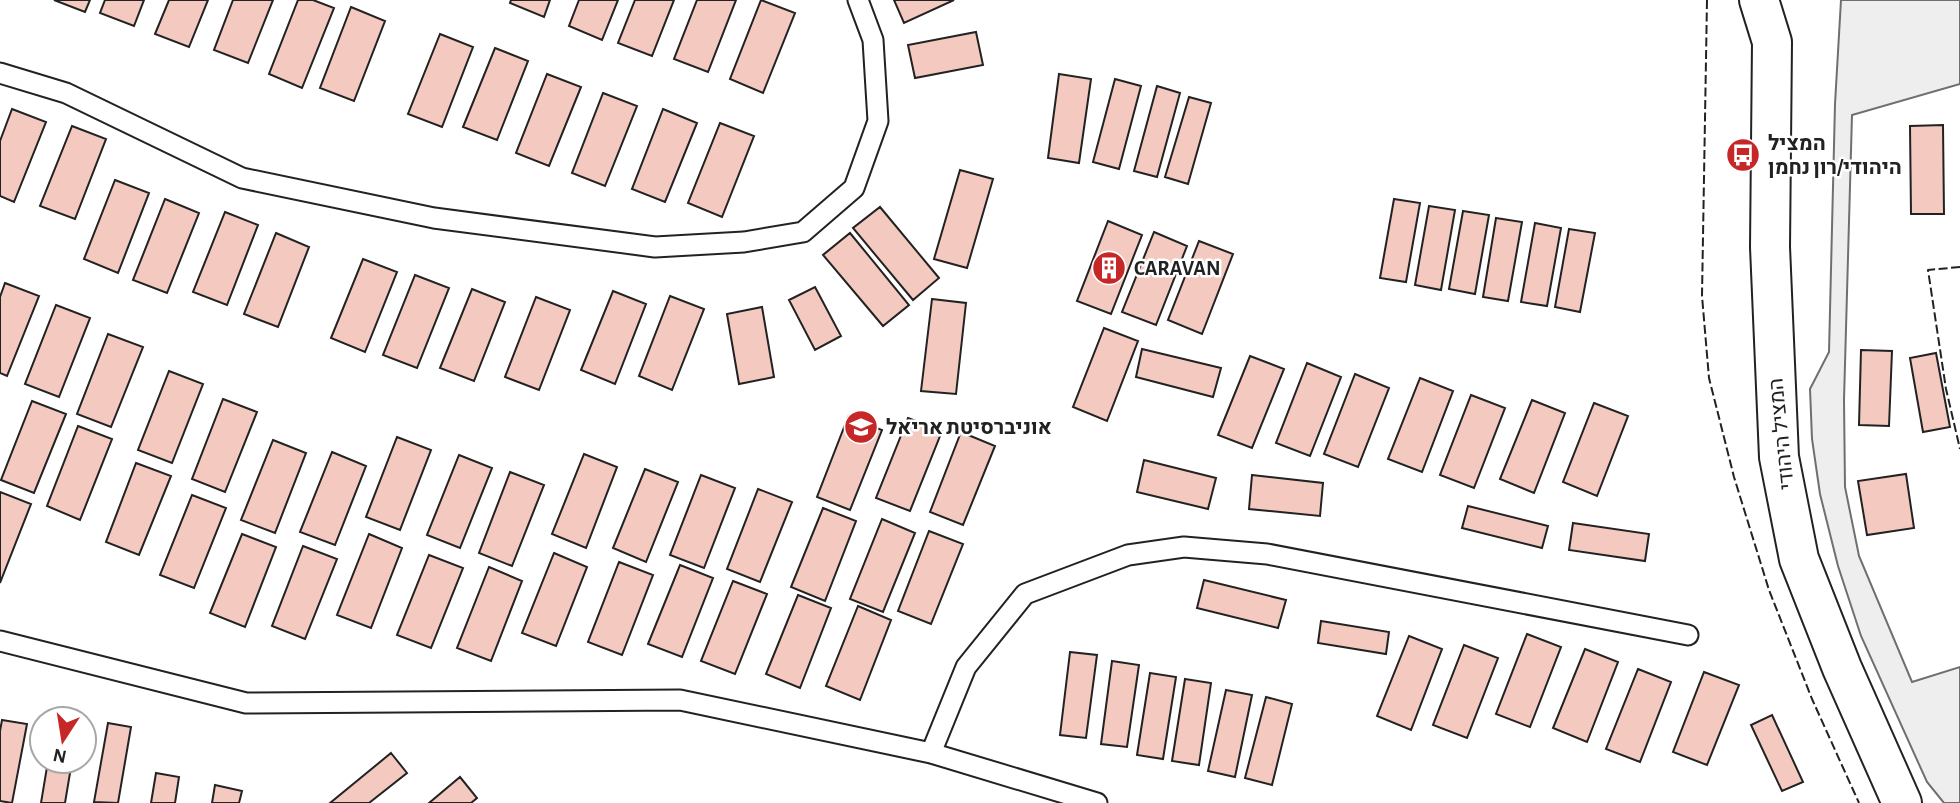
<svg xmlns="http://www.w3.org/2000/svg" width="1960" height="803" font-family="'Alegreya Sans',Heebo,sans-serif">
<rect width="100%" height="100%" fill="#fff"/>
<path fill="#eee" stroke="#6f6f6f" stroke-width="2" d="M1841,0H1960V84L1852,115L1844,400L1845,487L1859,556L1912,682L1960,667V803H1944L1927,782L1861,636L1838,566L1820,494L1812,439L1810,389L1829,352L1835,104Z"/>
<path fill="#f3c9c0" stroke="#222" stroke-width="2" d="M54,0H90L85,12Z
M105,0H144L134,26L100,13Z
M169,0H208L189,47L155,34Z
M233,0H273L248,63L214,50Z
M298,0H313L334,8L302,88L269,74Z
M511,0H550L544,17L510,3Z
M579,0H618L602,40L569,26Z
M635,0H674L652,56L618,43Z
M697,0H736L708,72L674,59Z
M761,0L795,13L763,93L730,79Z
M894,0H954L904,23Z
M351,7L385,21L354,101L320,88Z
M976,32L983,65L915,78L908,45Z
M440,34L473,47L442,127L408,114Z
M495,48L528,61L497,140L463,127Z
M547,74L581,87L549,166L516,153Z
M1059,74L1091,79L1079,163L1048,158Z
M1115,79L1141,86L1119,169L1093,162Z
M1157,86L1180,93L1157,177L1134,171Z
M603,93L637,106L605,186L572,173Z
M1189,97L1211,103L1188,184L1165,177Z
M12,109L46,122L14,202L0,196V141Z
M663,109L697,123L665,202L632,189Z
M720,123L754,136L722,217L688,203Z
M1943,125L1944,214H1911L1910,126Z
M72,126L106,139L75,219L40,206Z
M960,170L993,179L967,268L934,259Z
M115,180L149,193L118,273L84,259Z
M165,199L199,213L167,293L133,280Z
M1394,199L1420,203L1406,282L1380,278Z
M1429,206L1455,210L1441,290L1415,285Z
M880,207L939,278L913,300L853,228Z
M1463,211L1489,215L1475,294L1449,289Z
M225,212L258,225L227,305L193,292Z
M1496,218L1522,222L1508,301L1483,297Z
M1108,221L1142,235L1111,314L1077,301Z
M1535,223L1561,228L1547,306L1521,302Z
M1569,229L1595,233L1580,312L1555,307Z
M1154,232L1187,246L1156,325L1122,312Z
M276,233L309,247L278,327L244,314Z
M850,233L909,305L883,326L823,255Z
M1199,241L1233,254L1202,334L1168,320Z
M363,259L397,272L365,352L331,338Z
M415,275L449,288L417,368L383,355Z
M5,283L39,296L7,376L0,373V297Z
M815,287L841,336L815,350L789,300Z
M472,289L505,302L474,381L440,368Z
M613,291L646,304L615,384L581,370Z
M670,296L704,309L672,390L639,376Z
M536,297L570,310L539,390L505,377Z
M932,299L966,303L956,394L921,391Z
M56,305L90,318L59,397L25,384Z
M762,307L774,377L739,384L727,314Z
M1104,328L1138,341L1107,421L1073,407Z
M108,334L143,347L111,427L77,414Z
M1142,349L1221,368L1213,397L1136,377Z
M1861,350L1892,351L1889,426L1859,425Z
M1936,353L1950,427L1923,432L1910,358Z
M1250,356L1284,369L1252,448L1218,435Z
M1307,363L1341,377L1310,456L1276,443Z
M169,371L203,384L172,463L138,450Z
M1355,374L1389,388L1358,467L1324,454Z
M1420,378L1453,391L1422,472L1388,459Z
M1471,395L1505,408L1474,488L1440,475Z
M223,399L257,412L225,492L192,479Z
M1532,400L1565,413L1534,493L1500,479Z
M32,401L66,414L34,493L1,480Z
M1594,403L1628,416L1597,496L1563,482Z
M848,417L882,430L850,510L817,497Z
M908,418L942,431L910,511L876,498Z
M78,426L112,439L80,520L47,506Z
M961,432L995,446L963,525L930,512Z
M397,437L431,450L400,530L366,517Z
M273,440L306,453L275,533L241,520Z
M332,452L366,466L335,545L300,532Z
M584,454L617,467L586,548L552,534Z
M459,455L492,468L460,548L427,535Z
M1144,460L1216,478L1208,509L1137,492Z
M136,463L171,476L139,555L106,542Z
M645,469L678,482L646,562L613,548Z
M510,472L544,485L512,566L479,553Z
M1906,474L1914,528L1867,535L1858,481Z
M701,475L735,488L704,568L670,555Z
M1252,475L1323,483L1320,516L1249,509Z
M758,489L792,502L760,582L727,569Z
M0,492L31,504L0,583Z
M192,495L226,508L194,588L160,575Z
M1468,506L1548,526L1542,548L1462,528Z
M823,508L856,521L825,601L791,587Z
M882,519L915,533L883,612L850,599Z
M1573,523L1649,534L1645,561L1569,550Z
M929,531L963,544L931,624L898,611Z
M242,534L276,547L245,627L210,613Z
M369,534L402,548L371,628L337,615Z
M303,546L337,559L305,639L272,626Z
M554,553L587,567L556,646L522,633Z
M429,555L463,568L431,648L397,635Z
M619,562L653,575L622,655L588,642Z
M680,565L713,578L682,657L648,644Z
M489,567L522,581L491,661L457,648Z
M1204,580L1286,600L1278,628L1197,608Z
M733,581L767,594L735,674L701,661Z
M798,595L831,608L800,688L766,674Z
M858,606L891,620L860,700L826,686Z
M1321,621L1389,632L1386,654L1318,643Z
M1527,634L1561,647L1530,727L1496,714Z
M1409,636L1442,649L1411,730L1377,716Z
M1464,645L1498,658L1467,738L1433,725Z
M1585,649L1618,662L1587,742L1553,728Z
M1070,652L1097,655L1086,738L1060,735Z
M1112,661L1139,665L1127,747L1101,744Z
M1638,669L1671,682L1640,762L1606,749Z
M1704,672L1739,685L1707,765L1673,752Z
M1150,673L1176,677L1163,759L1137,755Z
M1185,679L1211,683L1199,765L1172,761Z
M1226,690L1252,695L1235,777L1208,771Z
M1266,697L1292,704L1272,785L1245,778Z
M1772,715L1803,782L1782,791L1751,725Z
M2,720L27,724L12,803L0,801V731Z
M108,723L131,727L118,803L94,802Z
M391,753L407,773L369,803H330Z
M48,761H72L65,803H41Z
M156,773L179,777L175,803H151Z
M460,777L477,798L471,803H429Z
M215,785L242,791L239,803H212Z"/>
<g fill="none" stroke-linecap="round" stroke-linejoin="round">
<g stroke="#222" stroke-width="23">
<path id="service" d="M0,73L66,93L242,178L434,218L655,247L744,242L803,232L854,188L878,121L873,40L858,0
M0,641L246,703L680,700L931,753L1097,803
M931,753L966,667L1025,594L1128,555L1184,547L1267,554L1688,635"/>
</g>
<g stroke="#222" stroke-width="42">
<path id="minor" d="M1759,0L1772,42L1770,247L1779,457L1799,559L1842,668L1902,803"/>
</g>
<use href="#service" stroke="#fff" stroke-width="19"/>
<use href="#minor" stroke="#fff" stroke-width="38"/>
<path stroke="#222" stroke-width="2" stroke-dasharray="9 3.5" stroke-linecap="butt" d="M1707,0L1702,296L1709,378L1734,477L1769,590L1812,699L1859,803
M1960,267L1928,270L1946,389L1960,449"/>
</g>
<defs>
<g id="bus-disc" transform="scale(1.75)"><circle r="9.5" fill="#c62828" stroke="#fff"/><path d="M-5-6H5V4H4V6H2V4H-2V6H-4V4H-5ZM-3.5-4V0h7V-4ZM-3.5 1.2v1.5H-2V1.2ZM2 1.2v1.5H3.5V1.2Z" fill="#fff"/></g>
<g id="building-disc" transform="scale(1.75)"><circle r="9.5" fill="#c62828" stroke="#fff"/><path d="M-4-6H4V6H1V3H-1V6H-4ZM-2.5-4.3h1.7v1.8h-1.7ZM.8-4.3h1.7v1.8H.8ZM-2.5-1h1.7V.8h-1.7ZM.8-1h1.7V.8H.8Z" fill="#fff"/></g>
<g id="university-disc" transform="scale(1.75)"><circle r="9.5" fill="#c62828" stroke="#fff"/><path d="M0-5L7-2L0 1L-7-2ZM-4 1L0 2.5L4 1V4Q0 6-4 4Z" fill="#fff"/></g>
</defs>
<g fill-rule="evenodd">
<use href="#bus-disc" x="1743" y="155"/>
<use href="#building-disc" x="1109" y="268"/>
<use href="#university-disc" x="861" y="427"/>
</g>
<g text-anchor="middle" stroke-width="5" stroke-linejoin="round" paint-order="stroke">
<g font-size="21" font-weight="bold" fill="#222" stroke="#fff" text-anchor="start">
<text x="1768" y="150">המציל<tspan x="1768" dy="24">היהודי/רון נחמן</tspan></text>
<text x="1134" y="275">CARAVAN</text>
<text x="886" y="434">אוניברסיטת אריאל</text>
</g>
<g font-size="21" fill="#222" stroke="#fff">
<text transform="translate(1781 434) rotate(-96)" y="7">המציל היהודי</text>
</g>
</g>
<g transform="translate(63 740) rotate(192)"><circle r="33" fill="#ffffff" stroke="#a7a7a7" stroke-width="2"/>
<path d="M0-5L12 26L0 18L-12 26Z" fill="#c62828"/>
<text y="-10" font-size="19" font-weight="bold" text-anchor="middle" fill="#222222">N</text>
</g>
</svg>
